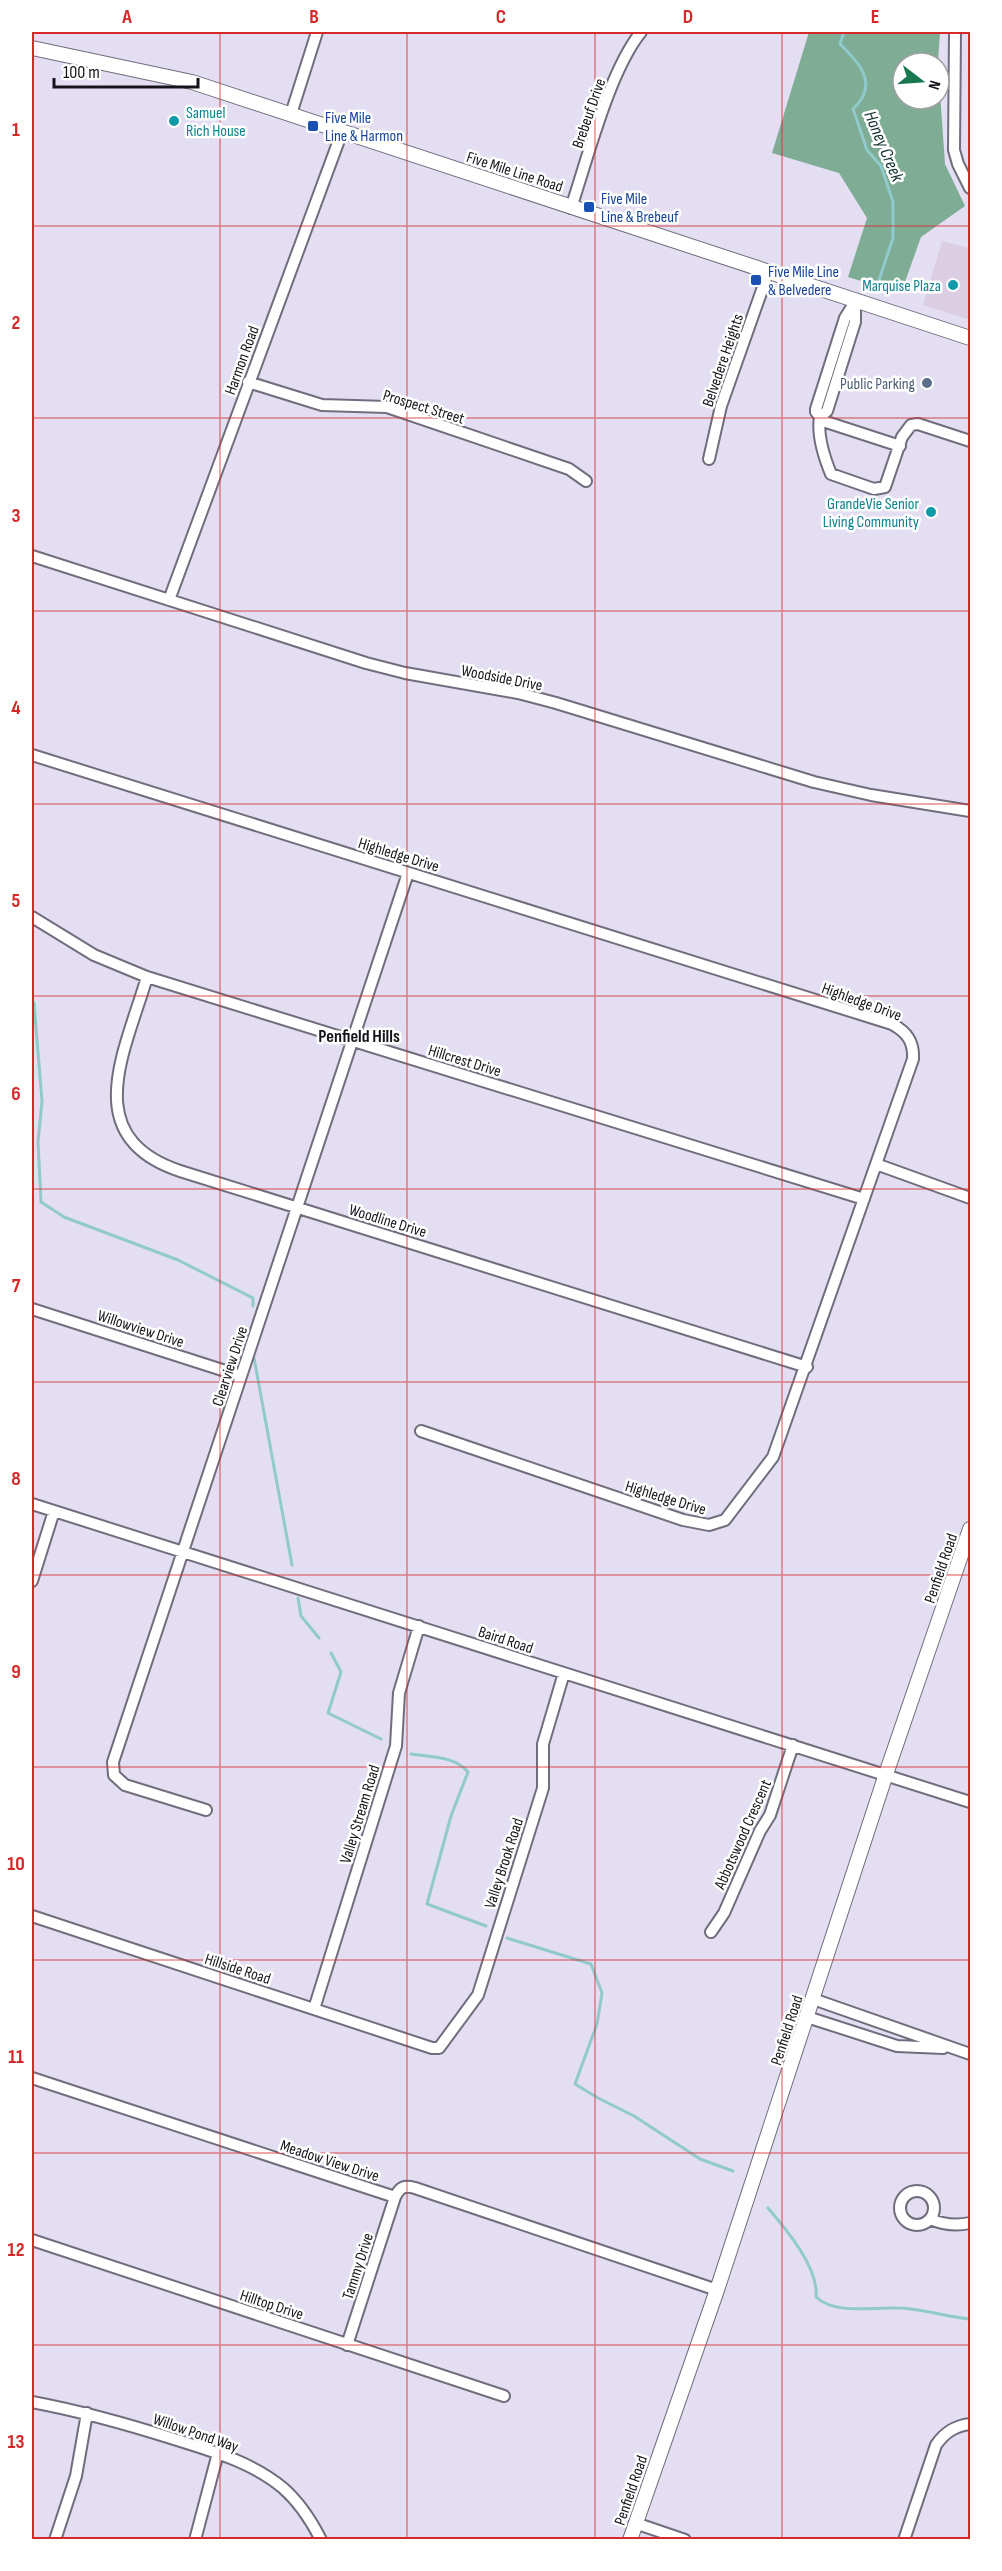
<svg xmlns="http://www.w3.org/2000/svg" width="1002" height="2571" font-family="'Sofia Sans Condensed',sans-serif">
<rect width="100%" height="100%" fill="#e4def2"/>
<path fill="#dccee2" d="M942,241L970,248V320L923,305Z"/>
<path fill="#7fac95" d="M809,32H940L938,63H903V99H939V78L945,164L965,206L921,237L901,293L848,277L867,218L839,173L772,153Z"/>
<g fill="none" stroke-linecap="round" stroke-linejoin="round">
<path stroke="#90caca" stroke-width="3" d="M844,32L840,44C859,63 880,84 853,109L867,150L881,166L893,202V238L878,283
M32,1001L34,1003L42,1101L38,1142L41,1202L64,1217L178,1260L253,1298V1306
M254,1358L292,1565
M298,1598L301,1616L319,1638
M331,1653L341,1672L328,1713L381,1739
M411,1754C430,1757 455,1756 468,1772L451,1816L427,1904L486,1926
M507,1938L591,1964L602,1993L597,2024L575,2084L598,2098L634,2116L700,2159L733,2171
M768,2208C786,2229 819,2268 816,2297C835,2315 873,2307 897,2308C921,2308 946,2317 970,2319"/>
<g stroke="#716d7d" stroke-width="14">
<path id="minor" d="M955,32L954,150L958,164L970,188
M291,114L317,32
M571,208C588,157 609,72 641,32
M855,302V322L827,411L820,417C817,435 824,457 831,474L874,489L885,487L902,437L911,425L918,424L970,441
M248,382L322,405L387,407L569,469L586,481
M820,417L816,412V409L845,318L855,302
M820,420L900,446
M709,459L721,406L768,273
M32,556L366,663L405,673L518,693L556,703L814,782L871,795L970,811
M169,600L342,132
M32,755L892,1024C907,1032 914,1042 913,1059L773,1457L725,1520L709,1525L683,1520L421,1431
M32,917L94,955L147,977L864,1199
M147,977C125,1052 78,1137 180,1171L807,1367
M876,1164L970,1198
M32,1309L241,1376
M32,1504L970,1802
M32,1581L54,1511
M206,1810L125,1785L114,1775L113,1762L408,873
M32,1916L432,2048H439L478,1995L543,1788V1744L564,1673
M711,1932L724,1913L760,1831L770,1815L793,1745
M813,1999L970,2054
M314,2009L396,1746L399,1693L419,1626
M807,2017L897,2046L943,2048
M32,2078L395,2197
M900 2208a17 17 0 1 1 34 0a17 17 0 1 1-34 0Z
M930,2219C944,2225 956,2226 970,2223
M32,2240L504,2396
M347,2345L395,2197C400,2187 404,2185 415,2188L717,2290
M32,2402C80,2411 127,2424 174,2439C212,2451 252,2462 283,2488C300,2503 311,2520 321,2540
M635,2523L685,2540
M55,2540L76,2476L87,2413
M195,2540L218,2453
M904,2540L936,2445C945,2432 955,2426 970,2424"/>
</g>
<g stroke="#716d7d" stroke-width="16">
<path id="major" d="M32,48L192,82L970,338
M630,2540L717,2290L886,1774L970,1529"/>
</g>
<use href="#minor" stroke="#fff" stroke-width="10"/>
<use href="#major" stroke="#fff" stroke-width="14"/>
</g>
<path fill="none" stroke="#d62828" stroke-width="1.5" stroke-opacity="0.55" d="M220,32V2540M407,32V2540M595,32V2540M782,32V2540M32,226H970M32,418H970M32,611H970M32,804H970M32,996H970M32,1189H970M32,1382H970M32,1575H970M32,1767H970M32,1960H970M32,2153H970M32,2345H970"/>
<g fill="#0f9aa8" stroke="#fff" stroke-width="2">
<circle cx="174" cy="121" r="6"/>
<circle cx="953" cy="285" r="6"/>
<circle cx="931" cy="512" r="6"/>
</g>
<g fill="#1a4fb4" stroke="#fff" stroke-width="2">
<rect x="307" y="120" width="12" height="12" rx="3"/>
<rect x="583" y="201" width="12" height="12" rx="3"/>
<rect x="750" y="274" width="12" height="12" rx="3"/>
</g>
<circle fill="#5c6f8a" stroke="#fff" stroke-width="2" cx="927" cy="383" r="6"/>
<g text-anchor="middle" stroke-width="5" stroke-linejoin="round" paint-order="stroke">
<g font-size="16" fill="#0d838f" stroke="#fff" text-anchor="end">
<text x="186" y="118" text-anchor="start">Samuel<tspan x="186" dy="18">Rich House</tspan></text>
<text x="941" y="291">Marquise Plaza</text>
<text x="919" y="509">GrandeVie Senior<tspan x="919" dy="18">Living Community</tspan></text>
</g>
<g font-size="16" fill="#16141a" stroke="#fff">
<text transform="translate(588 113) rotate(-71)" y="6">Brebeuf Drive</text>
<text transform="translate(515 171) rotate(18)" y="6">Five Mile Line Road</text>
<text transform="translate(241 360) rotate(-70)" y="6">Harmon Road</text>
<text transform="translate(722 360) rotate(-71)" y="6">Belvedere Heights</text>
<text transform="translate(424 406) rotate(17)" y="6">Prospect Street</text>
<text transform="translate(502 677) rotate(11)" y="6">Woodside Drive</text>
<text transform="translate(399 854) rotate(17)" y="6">Highledge Drive</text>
<text transform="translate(862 1001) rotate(20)" y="6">Highledge Drive</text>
<text transform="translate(465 1060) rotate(17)" y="6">Hillcrest Drive</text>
<text transform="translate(388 1220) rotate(17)" y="6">Woodline Drive</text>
<text transform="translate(141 1328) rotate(18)" y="6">Willowview Drive</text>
<text transform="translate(229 1366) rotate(-72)" y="6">Clearview Drive</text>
<text transform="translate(666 1497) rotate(17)" y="6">Highledge Drive</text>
<text transform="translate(940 1568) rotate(-71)" y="6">Penfield Road</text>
<text transform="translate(506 1639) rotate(18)" y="6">Baird Road</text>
<text transform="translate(359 1814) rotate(-73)" y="6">Valley Stream Road</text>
<text transform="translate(742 1834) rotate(-66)" y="6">Abbotswood Crescent</text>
<text transform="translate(503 1863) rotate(-72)" y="6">Valley Brook Road</text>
<text transform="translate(238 1968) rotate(18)" y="6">Hillside Road</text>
<text transform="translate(786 2030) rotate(-72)" y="6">Penfield Road</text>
<text transform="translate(330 2160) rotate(18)" y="6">Meadow View Drive</text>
<text transform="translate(357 2266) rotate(-72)" y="6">Tammy Drive</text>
<text transform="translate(272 2304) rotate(18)" y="6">Hilltop Drive</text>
<text transform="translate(196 2432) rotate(19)" y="6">Willow Pond Way</text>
<text transform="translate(630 2490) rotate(-71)" y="6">Penfield Road</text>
</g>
<g font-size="16" fill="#164399" stroke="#fff" text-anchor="start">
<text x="325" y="123">Five Mile<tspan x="325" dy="18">Line &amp; Harmon</tspan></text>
<text x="601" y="204">Five Mile<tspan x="601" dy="18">Line &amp; Brebeuf</tspan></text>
<text x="768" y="277">Five Mile Line<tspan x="768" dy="18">&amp; Belvedere</tspan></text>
</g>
<g font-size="16" fill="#4e5e75" stroke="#fff" text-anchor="end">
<text x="915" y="389">Public Parking</text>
</g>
<g font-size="18" font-style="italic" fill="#112f2f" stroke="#fff">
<text transform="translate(884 146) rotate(67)" y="6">Honey Creek</text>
</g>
<g font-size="18" font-weight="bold" fill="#16141a" stroke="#fff">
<text x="359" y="1042">Penfield Hills</text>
</g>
</g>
<rect width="1002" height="2571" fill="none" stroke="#ffffff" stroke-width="66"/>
<g transform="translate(921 81) rotate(107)"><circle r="28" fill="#ffffff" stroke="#a2a1a3" stroke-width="1.5"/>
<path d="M0-4.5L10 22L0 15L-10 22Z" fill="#187850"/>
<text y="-9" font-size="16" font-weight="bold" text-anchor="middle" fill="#16141a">N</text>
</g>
<path d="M54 78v9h144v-9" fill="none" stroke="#16141a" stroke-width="3"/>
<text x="63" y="78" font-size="18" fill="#16141a" stroke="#ffffff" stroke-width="4.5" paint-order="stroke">100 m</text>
<rect x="33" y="33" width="936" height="2505" fill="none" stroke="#d62828" stroke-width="2"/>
<g font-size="20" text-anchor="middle" font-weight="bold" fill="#d62828">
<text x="127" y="23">A</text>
<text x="314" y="23">B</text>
<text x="501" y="23">C</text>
<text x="688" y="23">D</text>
<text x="875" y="23">E</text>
<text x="16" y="136">1</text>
<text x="16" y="329">2</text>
<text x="16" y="522">3</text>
<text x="16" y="714">4</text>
<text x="16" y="907">5</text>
<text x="16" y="1100">6</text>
<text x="16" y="1292">7</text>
<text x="16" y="1485">8</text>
<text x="16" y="1678">9</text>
<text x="16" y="1870">10</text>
<text x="16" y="2063">11</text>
<text x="16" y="2256">12</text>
<text x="16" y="2448">13</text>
</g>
</svg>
